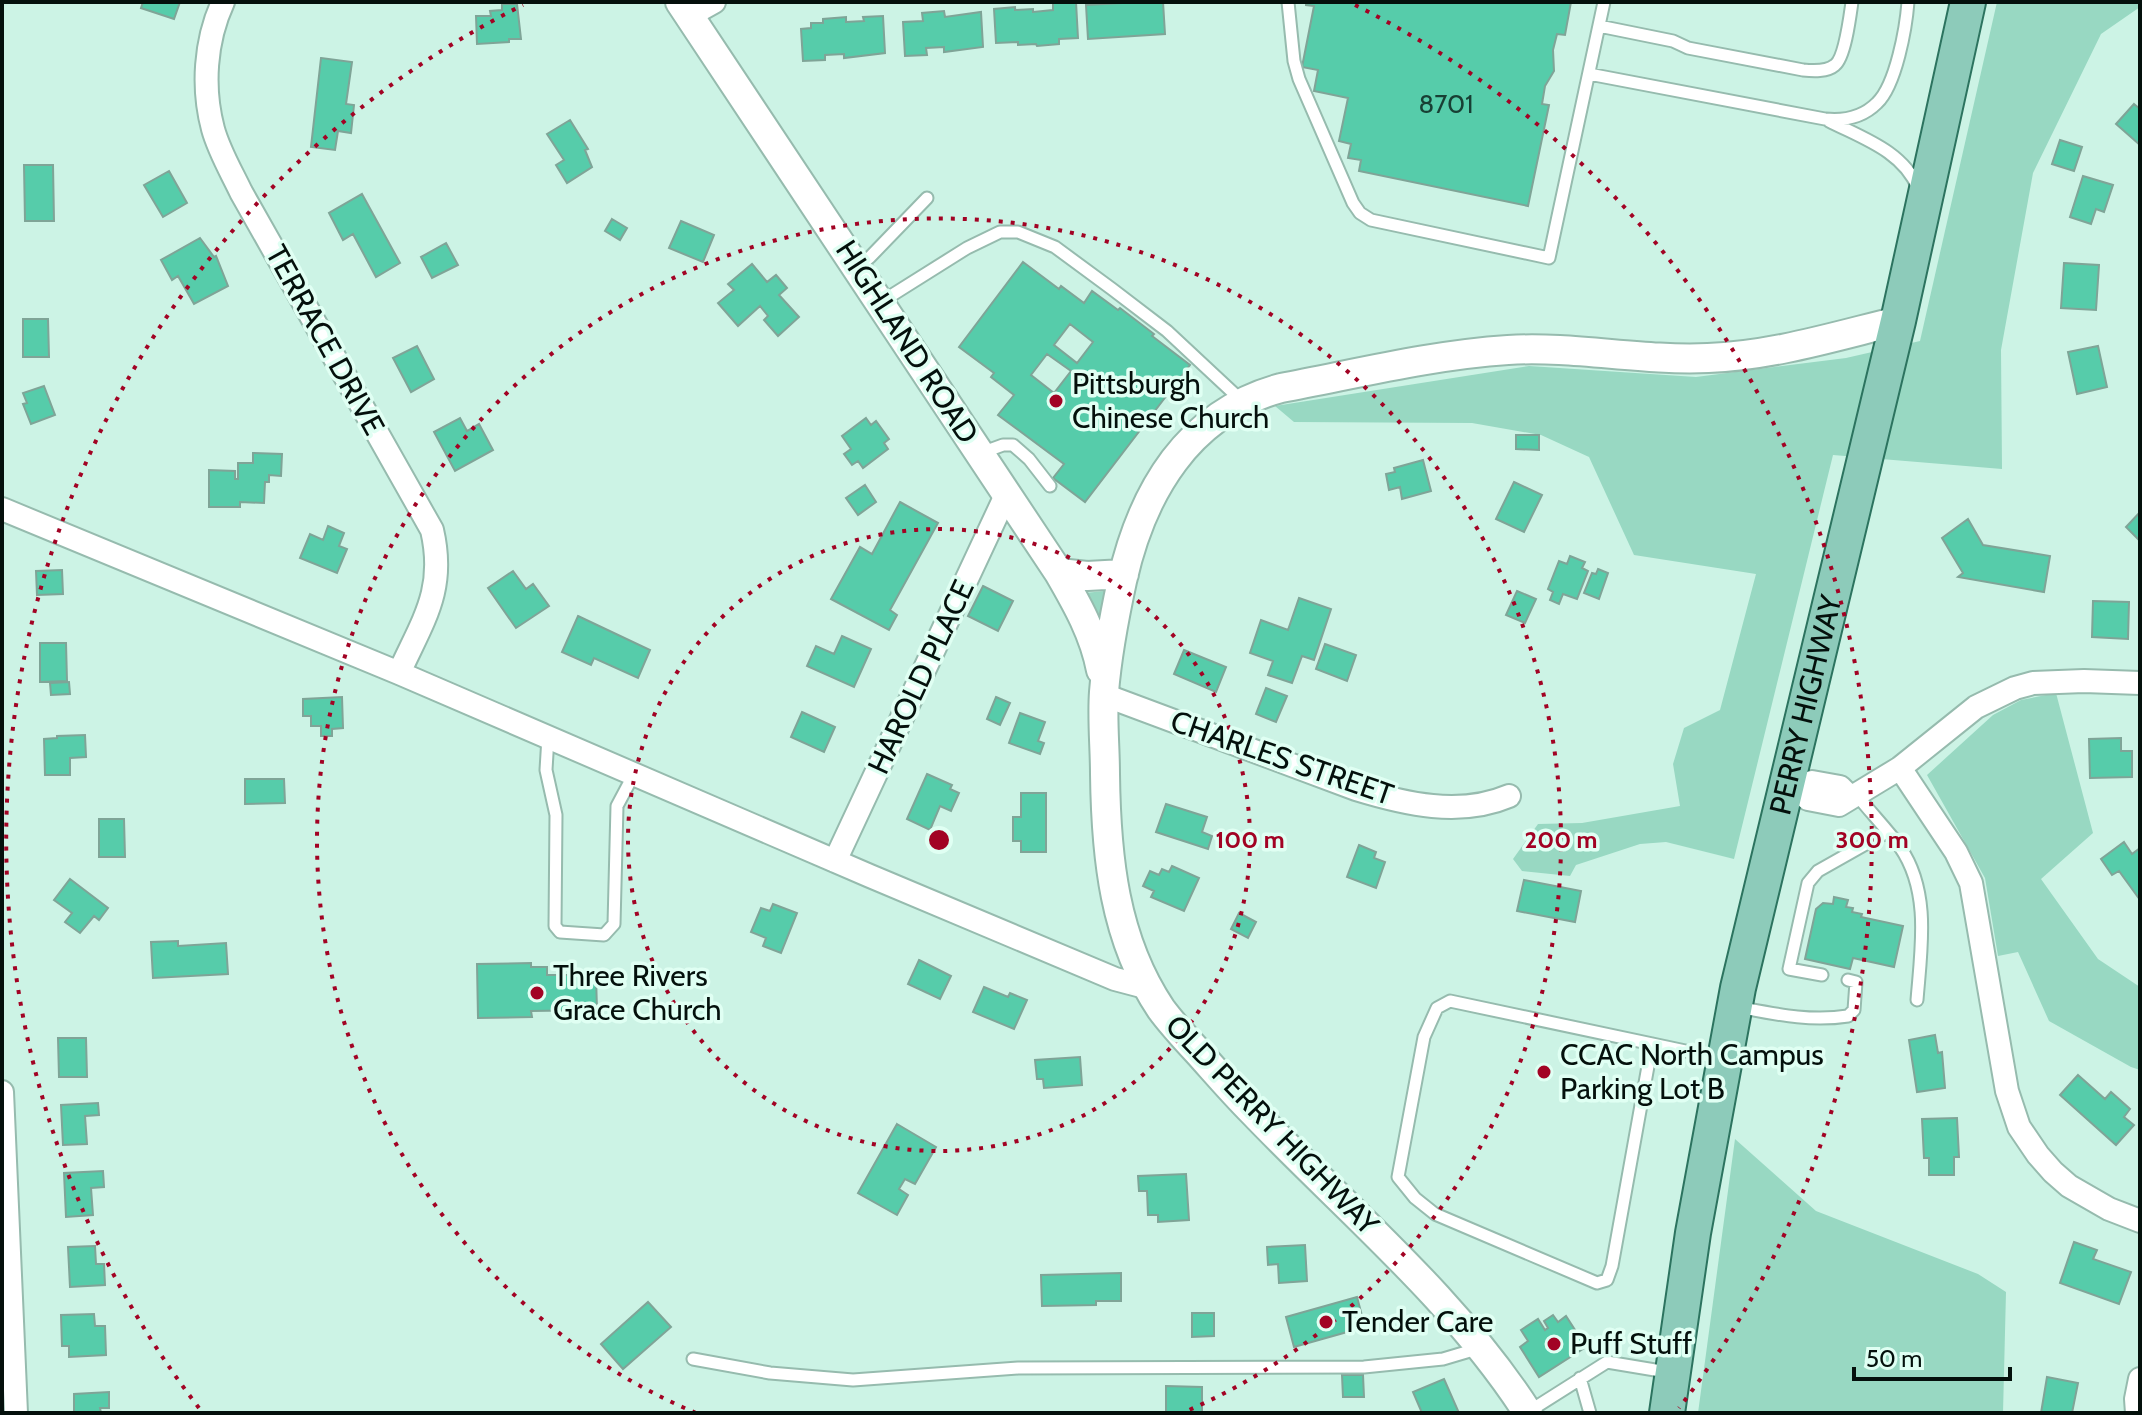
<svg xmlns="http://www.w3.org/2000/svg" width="2142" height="1415" font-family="Cabin,sans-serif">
<rect width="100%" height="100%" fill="#ccf3e5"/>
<path fill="#98d8c2" d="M1997,2H2140V7L2101,34L2033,173L2001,350L2002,469L1833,455L1734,859L1666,842L1640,844L1576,865L1570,876L1522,871L1513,859L1538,824L1582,823L1680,806L1673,764L1684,728L1720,710L1756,574L1634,555L1589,457L1541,435L1472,423L1294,422L1275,406L1529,366L1696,377L1846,358L1920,341Z
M1104,591L1107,596L1102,617H1096L1085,593Z
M2056,693L2093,833L2041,879L2098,959L2140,987V1070L2131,1067L2049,1021L2018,952L1998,956L1985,878L1927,775L1993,715L2021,700Z
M1735,1139L1816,1211L1978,1274L2006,1292L2003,1413H1698Z"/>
<path fill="#56ccaa" stroke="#7fa497" stroke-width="2" fill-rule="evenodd" d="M143,2H180L174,19L141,8Z
M1076,2L1078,38L1059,39V44L1037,46L1036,44L1018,45V42L996,43L994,9L1015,7V10L1033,9V12L1053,10V3Z
M1140,2H1163L1165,34L1088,39L1086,5Z
M1306,2H1571L1565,35L1557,34L1553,50L1554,71L1545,86L1542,104L1549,105L1528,206L1359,171L1361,160L1348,158L1351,144L1339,141L1348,98L1314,91L1318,70L1302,67L1314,6L1306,5Z
M502,4H517L521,39H509V42L477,44L476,16H491L490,11L502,10Z
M944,11L945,17L981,12L983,47L944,52V47L926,48L927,55L905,56L903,22L923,21L922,13Z
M883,16L885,53L844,58V54L825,55V60L803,61L801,29L811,28V23H823V19L846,17V22L864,21L863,17Z
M321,58L352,62L346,104L354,105L351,133L338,131L335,150L311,147Z
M2134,104L2140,109V145L2116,124Z
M570,120L588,149L585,150L592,167L567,183L556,165L564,160L547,134Z
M2060,140L2082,147L2074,171L2052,164Z
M24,165H53L54,221H25Z
M169,171L187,203L163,217L144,185Z
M2083,176L2113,185L2104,212L2096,209L2091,224L2070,217Z
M362,194L400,263L376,277L353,234L343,240L329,213Z
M612,219L627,228L620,240L605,231Z
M681,221L714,235L703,262L669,248Z
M200,238L214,257L216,256L228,286L194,304L178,276L172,280L161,260Z
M446,243L458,265L432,278L421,257Z
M1023,262L1059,289L1061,286L1084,303L1092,291L1118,310L1120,308L1154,334L1152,336L1190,365L1085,502L1053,478L1064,464L998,415L1014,395L991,377L994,373L959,347ZM1070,324L1093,342L1077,363L1054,345ZM1047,354L1071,371L1054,393L1031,375Z
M2064,263L2099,265L2096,310L2061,308Z
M752,264L767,282L776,275L787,288L779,295L799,317L778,336L764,320L768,316L760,306L738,326L718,303L734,290L728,284Z
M23,319H48L49,357H23Z
M417,346L434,379L411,392L393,358Z
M2098,346L2107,387L2077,394L2068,352Z
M44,386L55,415L31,424L23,404L27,403L23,393Z
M460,418L467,431L479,424L493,450L455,471L434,432Z
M866,418L871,425L876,421L889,439L884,443L888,449L863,468L858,461L852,465L844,454L851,449L842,436Z
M1516,435H1539V450L1516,449Z
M253,453L282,454L281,476L269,475V482H265L264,503L240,502V507H209V470L235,471V479H238V463H253Z
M1423,460L1431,491L1402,499L1400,487L1389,490L1386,474L1395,472L1394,468Z
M1514,482L1542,495L1524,532L1496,519Z
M865,485L876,502L858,515L846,498Z
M900,502L938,523L890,610L897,615L889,630L831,599L860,547L872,554Z
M2140,512V541L2126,527Z
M1968,519L1983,545L2050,556L2044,592L1958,577L1963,573L1942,538Z
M328,526L344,533L339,546L347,549L337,573L300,558L310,534L323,540Z
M1570,556L1585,562L1582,568L1588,571L1577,599L1563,594L1559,604L1550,600L1553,592L1548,589L1559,561L1567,564Z
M1598,569L1608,573L1599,599L1584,593L1592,573L1596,574Z
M62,570L63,594L37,595L36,571Z
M513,571L526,589L533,584L549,606L516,628L488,588Z
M983,586L1013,601L998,631L968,616Z
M1517,591L1536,599L1525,623L1506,615Z
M1299,598L1331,609L1314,660L1302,656L1292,683L1268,675L1273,661L1250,653L1261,620L1288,630Z
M2093,601L2129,602L2128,639L2092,637Z
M578,616L650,650L638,678L594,658L591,665L562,652Z
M842,636L871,649L854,687L807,666L816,646L834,654Z
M40,643H66L67,681L40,682Z
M1325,644L1356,655L1347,681L1316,669Z
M1184,650L1226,667L1216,692L1174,674Z
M69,682L70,694L51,695L50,683Z
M1266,688L1287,696L1276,722L1256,714Z
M342,697L343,728L332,729V736H321V726H311V716H303V699Z
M996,697L1010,703L1000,725L987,719Z
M802,712L835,727L824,752L791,737Z
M1020,713L1045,722L1038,741L1044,743L1040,754L1009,743Z
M85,735L86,757L70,758V775H45L44,739L57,738V736Z
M2121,738V751H2132V777L2090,778L2089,739Z
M927,774L952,785L950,789L959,793L951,811L940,806L930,830L907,819Z
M245,779H284L285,803L245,804Z
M1021,793H1046V852H1021V841H1013V817H1021Z
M1166,804L1207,817L1202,832L1212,836L1208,849L1156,832Z
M99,819H124L125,857H99Z
M2124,842L2132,854L2140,848V900L2119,871L2112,875L2101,859Z
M1359,845L1376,852L1374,858L1385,862L1376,888L1347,877Z
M1172,866L1199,878L1184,911L1151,897L1154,891L1143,886L1150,871L1159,875L1162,869L1169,872Z
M70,879L108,908L99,920L94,916L80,933L65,922L72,913L54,900Z
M1524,880L1581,891L1575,922L1517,911Z
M1834,897L1848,900L1846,907L1853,908L1852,912L1862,914L1861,917L1903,926L1894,967L1853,958L1850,969L1805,959L1816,909L1823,903L1833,904Z
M773,904L797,913L781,953L763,946L766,938L751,932L761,908L770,911Z
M1239,913L1256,922L1248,938L1231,929Z
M178,941V946L226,943L228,974L153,978L151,942Z
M919,960L951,976L940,999L908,984Z
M531,963V967H547V975H596L597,1010L531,1011L532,1017L478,1018L477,964Z
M984,987L1008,997L1010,993L1027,1000L1014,1029L973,1012Z
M1935,1035L1938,1053L1942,1052L1945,1088L1917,1092L1909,1040Z
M58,1038H86L87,1077H59Z
M1080,1057L1082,1085L1044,1088L1043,1079H1037L1035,1060Z
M2078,1075L2105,1099L2111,1092L2130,1109L2124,1117L2134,1125L2116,1145L2060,1095Z
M98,1103L99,1115L85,1116L87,1144L63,1145L61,1105Z
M1957,1118L1959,1157H1954V1175H1929V1158H1924L1922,1119Z
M897,1124L936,1147L915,1184L905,1179L899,1189L908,1195L897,1215L858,1193Z
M103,1171L104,1187L91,1188L93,1215L66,1217L64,1173Z
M1186,1174L1189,1220L1158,1222V1215H1148L1147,1191H1139L1138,1176Z
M2074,1242L2097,1250L2093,1259L2131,1272L2119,1304L2060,1283Z
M1305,1245L1307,1281L1279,1283L1278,1264L1268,1265L1267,1247Z
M95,1246L96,1264H104L105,1285L70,1287L68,1247Z
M1121,1273V1301H1096V1305L1042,1306L1041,1275Z
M1357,1297L1365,1327L1294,1347L1286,1317Z
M648,1302L671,1327L623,1369L601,1344Z
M1192,1313H1214V1336L1192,1337Z
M94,1314L95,1326H105L106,1355L69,1357V1346H62L61,1315Z
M1553,1315L1558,1322L1566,1316L1586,1347L1539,1377L1520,1347L1528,1341L1521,1330L1538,1319L1545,1330L1548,1328L1544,1321Z
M1342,1375H1363L1364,1397H1343Z
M2047,1377L2078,1383L2072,1413H2041Z
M1444,1379L1459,1413H1422L1413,1392Z
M1166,1386L1202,1387V1413H1166Z
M109,1392V1408H100L101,1413H74V1394Z"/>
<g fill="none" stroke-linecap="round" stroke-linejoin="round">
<g stroke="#96bbae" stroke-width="15">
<path id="service" d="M1288,2L1294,61L1299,79L1353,203L1360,213L1371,220L1549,258L1604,2
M1599,26L1673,41L1688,48L1803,70C1813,71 1827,72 1835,65C1845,57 1850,16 1852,2
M1589,74L1825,119C1844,121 1862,118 1877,103C1896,85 1906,28 1908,2
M1829,121C1862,138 1903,151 1918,188
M858,267L870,257L927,198
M881,302L967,248L1000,232H1018L1055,247L1112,289L1167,331L1242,401
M981,453L1003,445H1013L1029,459L1050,486
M548,737L546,770L556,815L555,926L560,932L604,935L614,924L617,806L634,774
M1856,794C1870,812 1887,829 1900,847C1931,892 1921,949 1917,1000
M1822,975L1789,969L1808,883L1818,871L1887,832
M1738,1007C1775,1014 1810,1022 1848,1016L1854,1010L1856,982L1848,980
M1652,1044L1612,1266L1607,1280L1597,1283L1435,1214L1415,1198L1398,1177L1424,1037L1437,1008L1450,1001L1723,1059
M693,1359L770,1373L853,1380L1018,1368L1364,1367L1443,1359L1480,1348
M1580,1378L1590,1413
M1528,1412L1607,1362L1667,1372"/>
</g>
<g stroke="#96bbae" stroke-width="26">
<path id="minor" d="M223,2C205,41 202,88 213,129C219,151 231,171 241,192L432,530C446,590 423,620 399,673
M689,16L714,2
M2,509L399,673L870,876L1115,979L1149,988
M1104,695L1356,789C1405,804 1460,817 1509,796
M1900,768L1956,852L1971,883L2007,1091L2019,1127L2038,1155L2053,1172L2069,1186L2109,1209L2140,1221
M1785,786L1797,787L1812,782L1840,787L1850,797
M1797,787L1808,799L1839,805L1900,768L1976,707L2015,688L2033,683L2084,681L2140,683
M835,861L1007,493
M2,1092L16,1413
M2137,1413L2136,1399L2140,1379"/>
</g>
<g stroke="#96bbae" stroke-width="32">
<path id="tertiary" d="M680,2L1059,573C1077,604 1094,634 1101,670
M1059,573L1087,576L1124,574
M1528,1413C1454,1298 1347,1210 1253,1112C1234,1093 1216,1072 1198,1052C1185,1038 1172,1024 1161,1009C1114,939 1106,856 1105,774C1105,747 1102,719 1104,692C1107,655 1114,618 1122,581C1142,492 1188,413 1281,388C1356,374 1431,355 1508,350C1575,346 1641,361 1708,358C1772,356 1836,336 1898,321"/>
</g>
<g stroke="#2c735f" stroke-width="38">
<g id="primary">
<path id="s1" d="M1667,1413L1693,1233L1738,988L1898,321L1968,2"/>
</g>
</g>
<use href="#service" stroke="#fff" stroke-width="11"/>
<use href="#minor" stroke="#fff" stroke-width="22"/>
<use href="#tertiary" stroke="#fff" stroke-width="28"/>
<use href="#primary" stroke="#8dcbba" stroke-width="34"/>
</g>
<g fill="none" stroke="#a20324" stroke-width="4" stroke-dasharray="4 8">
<circle cx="939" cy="840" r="311"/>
<path d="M696 1413A622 622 0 1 1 1182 1413"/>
<path d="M199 1408A933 933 0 0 1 523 5M1355 5A933 933 0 0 1 1679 1408"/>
</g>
<g fill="#a20324" stroke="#e0fff3" stroke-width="3">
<circle cx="1056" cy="401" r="8"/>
<circle cx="537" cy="993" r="8"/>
<circle cx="1544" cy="1072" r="8"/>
<circle cx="1326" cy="1322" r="8"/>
<circle cx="1554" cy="1344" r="8"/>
</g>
<g text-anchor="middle" stroke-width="7" stroke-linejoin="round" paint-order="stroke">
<g font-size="26" fill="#183f34">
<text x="1446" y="113">8701</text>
</g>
<g font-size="30" fill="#04100c" stroke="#e0fff3">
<text transform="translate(325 340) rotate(61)" y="10">TERRACE DRIVE</text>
<text transform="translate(907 342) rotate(57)" y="10">HIGHLAND ROAD</text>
<text transform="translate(921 677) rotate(-65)" y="10">HAROLD PLACE</text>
<text dy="10" stroke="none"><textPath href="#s1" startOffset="722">PERRY HIGHWAY</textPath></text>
<text transform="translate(1282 758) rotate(19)" y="10">CHARLES STREET</text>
<text transform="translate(1272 1125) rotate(46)" y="10">OLD PERRY HIGHWAY</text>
</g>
<g font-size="30" fill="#04100c" stroke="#e0fff3" text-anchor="start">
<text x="1072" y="394">Pittsburgh<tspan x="1072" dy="34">Chinese Church</tspan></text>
<text x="553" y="986">Three Rivers<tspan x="553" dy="34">Grace Church</tspan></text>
<text x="1560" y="1065">CCAC North Campus<tspan x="1560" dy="34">Parking Lot B</tspan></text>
<text x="1342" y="1332">Tender Care</text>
<text x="1570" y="1354">Puff Stuff</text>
</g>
</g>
<circle cx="939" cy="840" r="12" fill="#a20324" stroke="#e0fff3" stroke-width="4"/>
<g font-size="24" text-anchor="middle" font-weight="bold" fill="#a20324" stroke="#e0fff3" stroke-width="7" stroke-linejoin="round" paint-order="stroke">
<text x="1250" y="848">100 m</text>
<text x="1561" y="848">200 m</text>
<text x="1872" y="848">300 m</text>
</g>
<rect width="2142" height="1415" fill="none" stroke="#04100c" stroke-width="8"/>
<path d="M1854 1367v12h156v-12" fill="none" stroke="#04100c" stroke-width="4"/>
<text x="1866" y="1367" font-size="24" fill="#04100c" stroke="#e0fff3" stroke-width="6" paint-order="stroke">50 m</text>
</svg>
